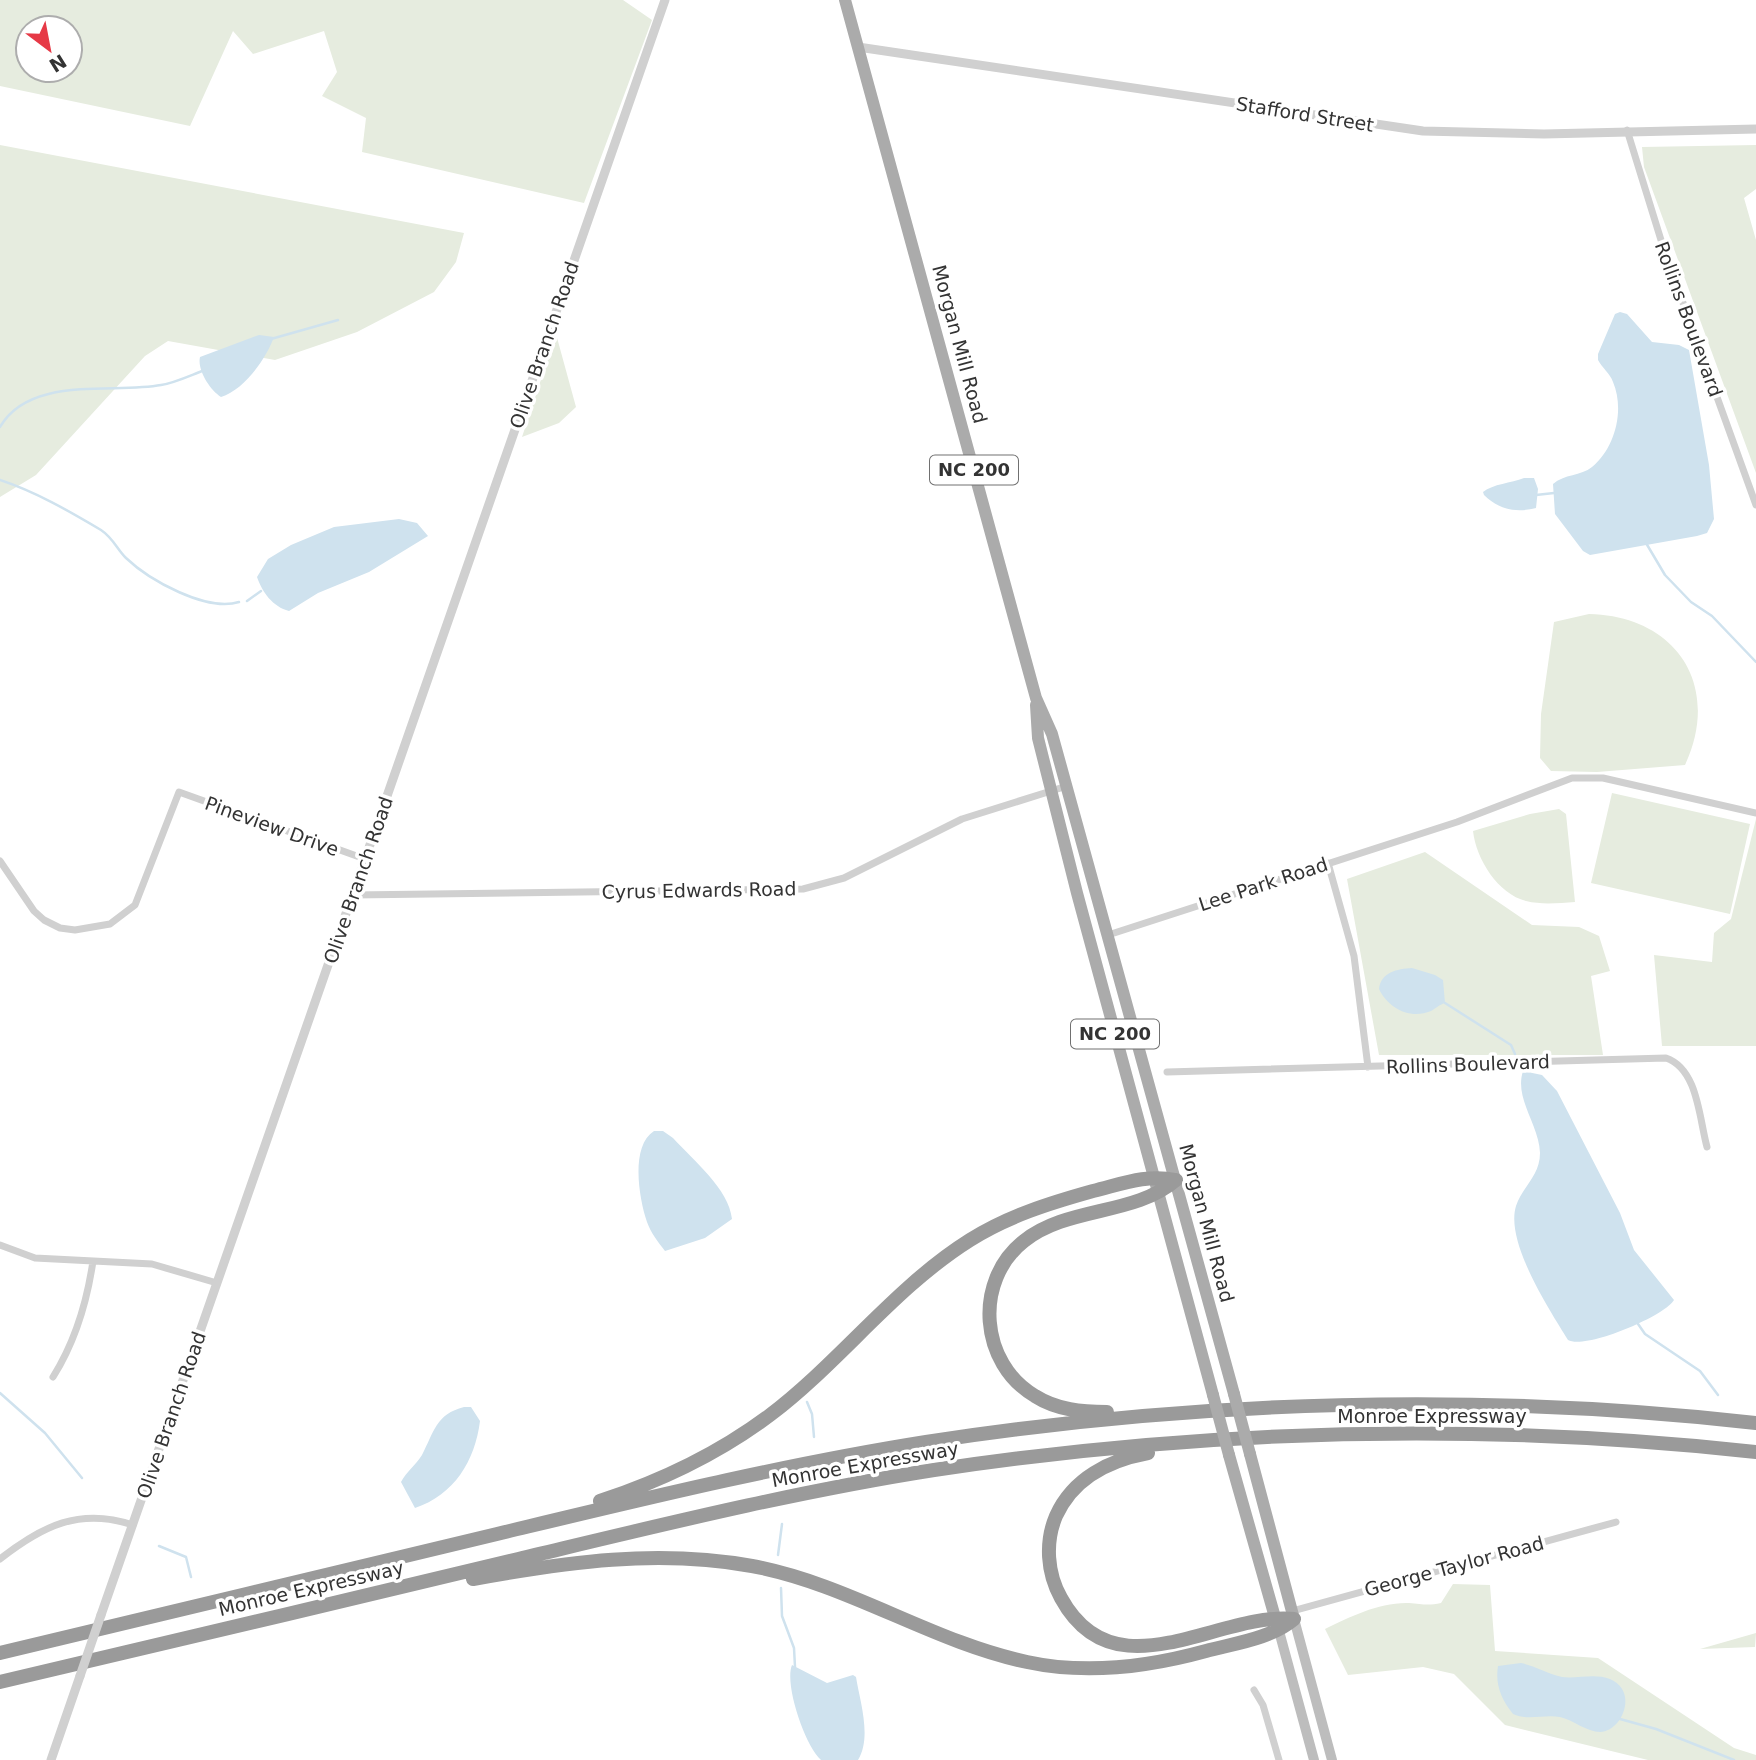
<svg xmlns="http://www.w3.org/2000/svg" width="1756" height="1760" font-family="'DejaVu Sans',sans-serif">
<rect width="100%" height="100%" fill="#fff"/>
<path fill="#e6ecdf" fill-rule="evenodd" d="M0,0H623L652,20L584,203L362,152L366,118L322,96L337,72L324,31L253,54L233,31L190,126L0,86ZM28,28H70V70H28Z
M0,145L464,233L456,262L434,292L357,332L275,360L168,341L145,356L36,475L0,497Z
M1756,145V189L1744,198L1756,240V473L1644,167L1642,147Z
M556,334L576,407L559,423L522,437Z
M1589,614C1676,616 1722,685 1685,765L1597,772L1551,771L1540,758L1541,714L1554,622Z
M1612,793L1750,824L1730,914L1591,883Z
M1559,809L1566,814L1575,902C1559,903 1542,905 1526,901C1498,894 1476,859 1473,831L1530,814Z
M1756,819V1046H1662L1654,955L1712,962L1714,933L1731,919Z
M1425,852L1532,925L1579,927L1599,936L1610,971L1591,976L1603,1055H1379L1347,879Z
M1453,1584L1490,1585L1495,1651L1598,1658L1734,1748L1756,1755V1760H1648L1505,1725L1454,1674L1423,1667L1348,1675L1325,1629C1350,1617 1379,1602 1409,1603C1422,1604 1428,1606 1441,1603Z
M1756,1633L1755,1647L1700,1649Z"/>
<path fill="#cfe2ee" d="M1620,312L1627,314L1652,342L1679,345L1689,350L1709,465L1714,519L1707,533L1697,536L1590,555L1583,551L1555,514L1553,484C1564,474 1581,476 1592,467C1615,448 1625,410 1613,382C1610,373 1602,368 1598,360V354L1615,314Z
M259,335L274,337C266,359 244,390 221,397C210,390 197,370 200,357Z
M1524,478H1534L1538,489L1536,508C1517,513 1499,510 1484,495L1483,492C1493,484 1511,483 1524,478Z
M399,519L417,523L428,536L369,572L318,593L289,611C273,607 262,592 257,577L268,559L291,545L334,527Z
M1412,968L1435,975L1443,980L1445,1003C1439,1005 1436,1008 1431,1011C1410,1020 1388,1008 1379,989C1381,972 1397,969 1412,968Z
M1523,1071L1542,1075L1557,1091L1620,1213L1634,1250L1674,1300C1665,1316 1585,1350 1568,1340C1549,1309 1505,1242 1516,1206C1522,1187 1540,1176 1540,1153C1539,1124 1514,1099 1523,1071Z
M654,1131H663L673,1138C693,1160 729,1189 732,1219L705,1238L665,1251C658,1242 651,1233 647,1222C639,1199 630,1146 654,1131Z
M464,1407H471L480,1421C475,1461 454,1495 415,1508L401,1482C406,1472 416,1465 422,1455C434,1432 436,1414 464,1407Z
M1521,1663C1535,1666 1548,1674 1562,1677C1577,1679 1595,1673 1610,1679C1639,1691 1622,1732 1600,1732C1587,1732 1573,1720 1560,1717C1544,1714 1528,1721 1513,1714C1501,1699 1495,1684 1498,1666Z
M792,1665L827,1683L853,1675L856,1677C860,1702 872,1737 858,1760H821C805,1746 784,1684 792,1665Z"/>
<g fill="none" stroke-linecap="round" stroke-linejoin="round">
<path stroke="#cfe2ee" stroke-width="2.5" d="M271,339L338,320
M0,427C30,375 113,394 161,385C174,383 189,376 202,371
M0,480C36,492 69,511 101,530C113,538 117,549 126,558C149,580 206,612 239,602
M1536,495L1554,493
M1646,543L1665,575L1691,602L1712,616L1756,662
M247,601L261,591
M1445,1003L1511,1045L1515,1054
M1636,1321L1645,1334L1700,1371L1718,1395
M0,1393L45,1433L82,1478
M807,1402L812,1414L814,1437
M159,1546L186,1557L191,1577
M778,1555L782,1524
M781,1588L782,1616L794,1648L795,1667
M1620,1719L1656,1729L1734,1760"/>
<path stroke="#d0d0d0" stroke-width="7" d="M1627,130L1665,253L1756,505
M0,861L34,911L44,920L60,928L75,930L110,924L135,905L179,792L365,859
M1328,863L1354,956L1368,1067
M353,895L803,889L844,878L962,819L1067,786
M1108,935L1457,822L1572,778H1603L1756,813
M1167,1072L1666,1058C1698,1069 1699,1118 1707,1147
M0,1245L35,1258L152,1264L217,1283
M53,1377C75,1342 87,1302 93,1261
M0,1559C42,1526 80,1507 133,1525
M1292,1611L1616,1522
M1254,1690L1263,1705L1279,1760"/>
<path stroke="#d0d0d0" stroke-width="9" d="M858,47L1423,131L1544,134L1756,129
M101,1615L665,0
M51,1760L80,1676"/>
<path stroke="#bdbdbd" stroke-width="10" d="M1294,1619L1332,1760
M1279,1631L1314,1760"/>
<path stroke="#ababab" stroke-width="12" d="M845,0L1036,698L1052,734L1234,1394
M1036,705L1038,738L1077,893L1213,1395
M1250,1454L1294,1619
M1229,1455L1278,1628"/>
<path stroke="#9a9a9a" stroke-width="14" d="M1107,1412C1082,1412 1057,1410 1035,1396C980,1364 973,1281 1024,1241C1068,1206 1134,1216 1176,1180
M1148,1453C1110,1460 1073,1478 1056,1516C1045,1542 1047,1573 1061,1598C1115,1697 1218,1611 1294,1619
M600,1501C661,1481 718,1454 770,1415C840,1362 895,1287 970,1240C1008,1216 1050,1203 1093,1191C1122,1184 1145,1174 1176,1180
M473,1579C567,1562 657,1549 752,1566C849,1584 932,1642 1027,1662C1087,1675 1148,1667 1206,1651C1236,1643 1270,1639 1294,1619
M0,1653C166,1613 331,1574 497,1534C639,1500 781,1465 926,1442C1199,1400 1481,1392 1756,1423
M0,1682C171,1642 343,1601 514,1560C653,1527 793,1492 934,1470C1206,1429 1483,1422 1756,1452"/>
<path stroke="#d0d0d0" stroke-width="9" d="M80,1676L101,1615"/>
<path stroke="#ababab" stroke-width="12" d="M1234,1394L1250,1454
M1213,1395L1229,1455"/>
</g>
<g text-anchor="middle" stroke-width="7" stroke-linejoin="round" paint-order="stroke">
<g fill="#fff" stroke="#707070" stroke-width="2">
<rect x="930" y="455.5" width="88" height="29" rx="5"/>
<rect x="1071" y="1019.5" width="88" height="29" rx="5"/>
</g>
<g font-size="18" font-weight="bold" fill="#333">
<text x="974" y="476">NC 200</text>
<text x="1115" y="1040">NC 200</text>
</g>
<g font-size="19" fill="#333" stroke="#fff">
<text transform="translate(1305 114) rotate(9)" y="7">Stafford Street</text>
<text transform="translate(1689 319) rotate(70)" y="7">Rollins Boulevard</text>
<text transform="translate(960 344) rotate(75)" y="7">Morgan Mill Road</text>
<text transform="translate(544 345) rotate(-71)" y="7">Olive Branch Road</text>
<text transform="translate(272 826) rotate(20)" y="7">Pineview Drive</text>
<text transform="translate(358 880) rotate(-71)" y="7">Olive Branch Road</text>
<text transform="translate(1263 884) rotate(-18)" y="7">Lee Park Road</text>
<text transform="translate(699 890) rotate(-1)" y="7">Cyrus Edwards Road</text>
<text transform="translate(1468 1064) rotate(-2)" y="7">Rollins Boulevard</text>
<text transform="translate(1207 1223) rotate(75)" y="7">Morgan Mill Road</text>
<text transform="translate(171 1415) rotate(-71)" y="7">Olive Branch Road</text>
<text x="1432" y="1423">Monroe Expressway</text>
<text transform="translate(865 1464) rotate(-10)" y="7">Monroe Expressway</text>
<text transform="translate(1454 1566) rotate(-15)" y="7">George Taylor Road</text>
<text transform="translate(311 1588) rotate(-13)" y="7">Monroe Expressway</text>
</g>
</g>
<g transform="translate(49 49) rotate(148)"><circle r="33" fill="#ffffff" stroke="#adadad" stroke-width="2"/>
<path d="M0-5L12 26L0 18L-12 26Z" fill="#e63946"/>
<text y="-10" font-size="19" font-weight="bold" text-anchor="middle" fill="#333333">N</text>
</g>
</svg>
